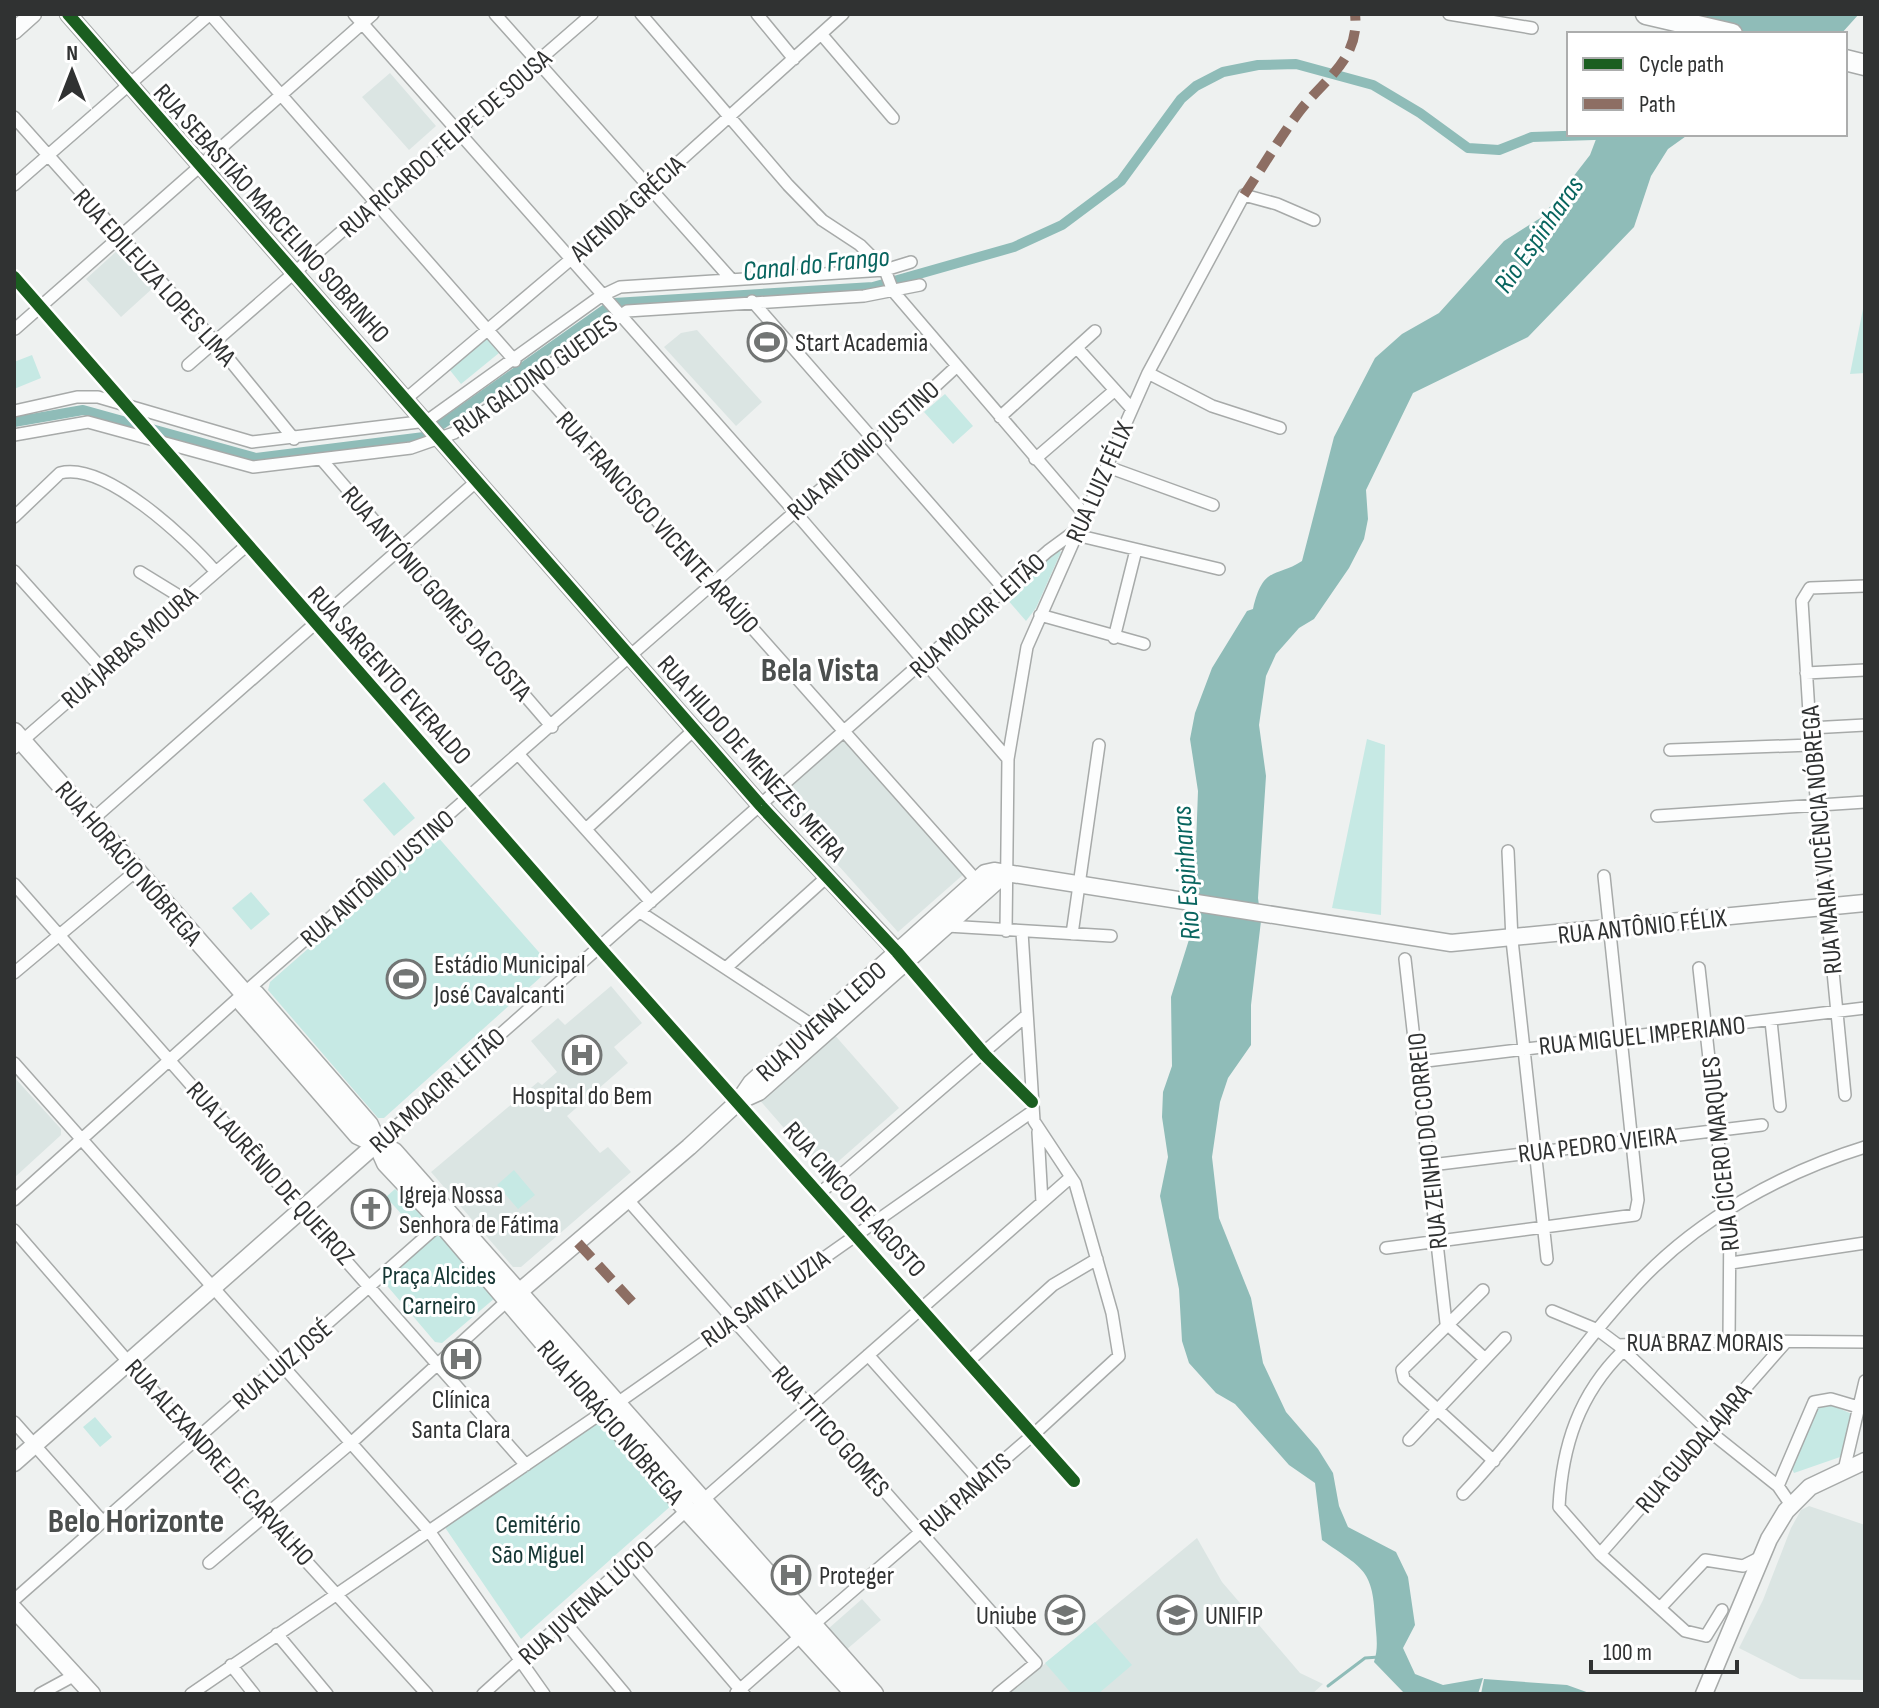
<svg xmlns="http://www.w3.org/2000/svg" width="1879" height="1708" font-family="'Sofia Sans Condensed',sans-serif">
<rect width="100%" height="100%" fill="#eef1f0"/>
<path fill="#dbe5e3" d="M390,73L436,126L409,150L362,97Z
M119,249L154,287L121,317L86,279Z
M697,330L762,402L736,426L664,347L681,333Z
M844,738L965,873L898,932L777,797Z
M611,986L642,1023L614,1047L628,1063L567,1116L600,1153L608,1147L631,1172L521,1267H513L431,1172L538,1082L542,1085L557,1072L531,1041L558,1018L565,1025Z
M832,1032L899,1108L824,1174L757,1097Z
M14,1077L61,1129V1135L14,1178Z
M1809,1506L1865,1525V1680L1800,1679L1739,1648L1763,1600L1791,1528L1801,1510Z
M1197,1538L1222,1582L1300,1673L1323,1684L1312,1694H1008Z
M862,1599L881,1620L846,1650L828,1629Z"/>
<path fill="#c6e9e4" d="M1865,299V373L1850,374Z
M487,339L499,353L461,384L449,369Z
M32,355L41,378L14,389V362Z
M945,394L973,426L953,444L924,412Z
M1057,549L1061,552L1036,608L1026,621L1006,598Z
M1367,739L1385,745L1381,915L1332,908Z
M384,782L415,818L394,836L363,800Z
M437,836L552,967L384,1118H378L268,990L270,982Z
M251,892L270,914L251,930L232,908Z
M514,1170L535,1195L518,1209L497,1185Z
M395,1189L426,1217L414,1228L386,1197Z
M438,1232H441L495,1298L442,1343L435,1342L383,1281Z
M1822,1401L1852,1414L1843,1456L1794,1473L1791,1467L1817,1404Z
M95,1417L112,1437L100,1447L83,1427Z
M600,1419L673,1504L521,1639L444,1526Z
M1095,1622L1132,1665L1098,1694H1072L1045,1663Z"/>
<path fill="#8fbcb8" d="M1708,14H1859L1841,34H1743L1700,25Z
M1598,134H1689L1668,149L1651,176L1634,227L1528,337L1413,393L1366,490L1368,519L1364,539L1349,568L1314,619L1299,628L1276,654L1266,676L1259,725L1266,776L1258,898L1261,921L1251,1005V1045L1228,1078L1220,1102L1212,1157L1219,1218L1251,1298L1263,1363L1286,1412L1318,1449L1333,1473L1339,1506L1348,1527L1396,1552L1408,1577L1415,1625L1403,1648L1415,1674L1443,1685L1483,1678L1478,1694H1405L1374,1662C1379,1647 1376,1634 1375,1618C1373,1568 1361,1568 1322,1540L1315,1483L1289,1465L1235,1404L1216,1393L1189,1363L1182,1341L1179,1289L1160,1196L1168,1157L1162,1117L1163,1092L1172,1066L1171,997L1192,930L1186,896L1196,845L1198,791L1190,739L1195,713L1212,668L1247,611L1253,609C1263,565 1276,578 1302,561L1334,437L1375,358L1402,334L1439,313L1504,241L1542,217L1590,155Z
M1484,1679L1567,1685L1592,1694H1481Z"/>
<g fill="none" stroke-linecap="round" stroke-linejoin="round">
<path stroke="#8fbcb8" stroke-width="3" d="M1328,1686L1365,1658L1379,1657"/>
<path stroke="#8fbcb8" stroke-width="10" d="M14,422L83,410L256,458L424,437L614,303L873,287L1014,247L1062,225L1121,181L1181,99L1196,86L1223,72L1258,65L1296,64L1373,85L1420,113L1468,148L1499,150L1532,137L1625,134"/>
<g stroke="#a7aaa9" stroke-width="14">
<path id="street" d="M354,14L795,512L1008,759
M495,14L731,279
M641,14L788,185L822,220L860,245L885,270L893,291L1085,515
M757,14L794,59
M1449,14L1532,28
M822,35L893,118
M14,117L215,342L294,439
M14,185L210,14L515,361
M14,277L600,948L1074,1481
M752,301L1005,590
M15,329L373,14
M1077,348L1132,409
M188,365L592,14
M1148,373L1212,406L1280,428
M532,380L976,880
M407,398L570,260L843,14
M14,411L77,397H98L252,442L427,421L601,296L620,287L885,270L911,262
M1000,417L1095,331
M14,435L88,422L253,467L411,448L454,433L627,311L864,296L920,285
M1035,459L1115,390
M322,460L552,727
M1108,467L1213,505
M14,517L60,473C105,461 187,539 215,571
M1076,535L1219,569
M14,571L103,670
M140,572L184,599
M1040,615L1144,644
M1114,638L1136,550
M1806,673L1865,670
M1810,728L1865,725
M14,748L246,546
M1670,750L1811,745
M519,755L651,902
M1657,816L1865,802
M92,820L478,480
M586,829L696,728
M1508,851L1512,940L1547,1259
M14,884L526,1465
M640,912L815,1027
M947,926L1111,936
M1006,931L1008,759L1027,647L1148,373L1244,195L1277,204L1314,220
M1072,934L1099,745
M1405,959L1446,1323L1484,1358
M906,961L985,1055L1032,1102
M727,967L828,876
M1699,968L1720,1158L1730,1209L1729,1341
M14,973L136,871
M1771,1021L1780,1106
M1418,1062L1865,1008
M14,1063L429,1531L544,1694
M1845,1095L1811,745L1802,601L1810,588L1865,586
M1038,1132L1042,1202
M376,1144L1048,551L1078,529
M1431,1165L1762,1125
M820,1193L1027,1015
M627,1199L1036,1663L998,1694
M14,1200L244,993L876,441L957,366
M14,1230L196,1440L427,1694
M1386,1248L1635,1215L1638,1200L1604,876
M1731,1263L1865,1243
M1483,1290L1402,1370L1404,1379L1494,1461
M1552,1311L1598,1330L1618,1345L1729,1341L1865,1342
M1619,1346L1709,1431L1778,1486L1791,1505
M1623,1351C1579,1394 1562,1446 1559,1507L1600,1554L1685,1631L1706,1636L1722,1610
M868,1355L980,1481
M970,1360L1053,1285L1097,1259
M616,1404L1033,1111
M14,1422L103,1522
M1409,1440L1505,1338
M1844,1470L1865,1381
M1778,1486L1814,1402L1831,1399L1858,1407
M1463,1494C1526,1428 1575,1350 1638,1283C1698,1219 1781,1173 1865,1147
M702,1501L1071,1177
M1600,1554L1785,1343
M631,1562L744,1694
M209,1563L351,1443L507,1301
M14,1600L441,1223
M1660,1608L1705,1560L1743,1566L1761,1557
M564,1621L625,1694
M813,1625L1034,1434L1119,1356L1112,1313L1075,1183L1034,1121L1022,932
M277,1634L327,1694
M231,1665L254,1694
M736,1693L802,1635
M40,1694L75,1675
M191,1694L603,1412
M483,1694L687,1510"/>
</g>
<g stroke="#a7aaa9" stroke-width="19">
<path id="secondary" d="M68,14L761,806L906,961
M14,31L33,14
M739,1101L759,1092L1006,873
M519,1292L689,1147L738,1102L751,1083L985,873L994,871L1451,943L1865,903
M14,1463L376,1144
M14,1609L92,1694
M1704,1694L1769,1539L1786,1511L1810,1487L1865,1461"/>
</g>
<g stroke="#a7aaa9" stroke-width="21">
<path id="primary" d="M14,732L244,993L243,1003L358,1135L394,1152L874,1694
M244,993L255,994L369,1125L386,1163L434,1214L687,1510L855,1694"/>
</g>
<g stroke="#a7aaa9" stroke-width="23">
<path id="highway" d="M1646,14L1732,34
M1845,60L1865,65"/>
</g>
<use href="#street" stroke="#fcfdfd" stroke-width="11"/>
<use href="#secondary" stroke="#fcfdfd" stroke-width="16"/>
<use href="#primary" stroke="#fcfdfd" stroke-width="18"/>
<use href="#highway" stroke="#fcfdfd" stroke-width="20"/>
<path stroke="#8d6e63" stroke-width="10" stroke-dasharray="20 10" stroke-linecap="butt" d="M1244,195C1262,168 1279,139 1299,112C1323,80 1360,60 1355,14
M578,1243L634,1304"/>
<g stroke="#fff" stroke-width="17">
<path id="cycleway" d="M68,14L761,806L897,952L985,1055L1032,1102
M14,277L600,948L1074,1481"/>
</g>
<use href="#cycleway" stroke="#1b5e20" stroke-width="12"/>
</g>
<defs>
<g id="stadium-ring" transform="scale(2)"><circle r="9.5" fill="#fff" stroke="#727574" stroke-width="1.5"/><path d="M0-5a6.5 5 0 1 0 0 10a6.5 5 0 1 0 0-10ZM-3.5-1.8h7v3.6h-7Z" fill="#727574"/></g>
<g id="hospital-ring" transform="scale(2)"><circle r="9.5" fill="#fff" stroke="#727574" stroke-width="1.5"/><path d="M-5-5h3v3.5h4V-5h3V5h-3V1.5h-4V5h-3Z" fill="#727574"/></g>
<g id="church-ring" transform="scale(2)"><circle r="9.5" fill="#fff" stroke="#727574" stroke-width="1.5"/><path d="M-1.2-6h2.4v3.5h3.3v2.4h-3.3V6h-2.4V-.1h-3.3v-2.4h3.3Z" fill="#727574"/></g>
<g id="university-ring" transform="scale(2)"><circle r="9.5" fill="#fff" stroke="#727574" stroke-width="1.5"/><path d="M0-5L7-2L0 1L-7-2ZM-4 1L0 2.5L4 1V4Q0 6-4 4Z" fill="#727574"/></g>
</defs>
<g fill-rule="evenodd">
<use href="#stadium-ring" x="767" y="342"/>
<use href="#stadium-ring" x="406" y="979"/>
<use href="#hospital-ring" x="582" y="1055"/>
<use href="#church-ring" x="371" y="1209"/>
<use href="#hospital-ring" x="461" y="1359"/>
<use href="#hospital-ring" x="791" y="1575"/>
<use href="#university-ring" x="1065" y="1615"/>
<use href="#university-ring" x="1177" y="1615"/>
</g>
<g text-anchor="middle" stroke-width="6" stroke-linejoin="round" paint-order="stroke">
<g font-size="26" fill="#303232" stroke="#fff">
<text transform="translate(445 143) rotate(-41)" y="9">RUA RICARDO FELIPE DE SOUSA</text>
<text transform="translate(627 208) rotate(-42)" y="9">AVENIDA GRÉCIA</text>
<text transform="translate(272 213) rotate(48)" y="9">RUA SEBASTIÃO MARCELINO SOBRINHO</text>
<text transform="translate(155 277) rotate(48)" y="9">RUA EDILEUZA LOPES LIMA</text>
<text transform="translate(535 375) rotate(-35)" y="9">RUA GALDINO GUEDES</text>
<text transform="translate(863 450) rotate(-42)" y="9">RUA ANTÔNIO JUSTINO</text>
<text transform="translate(1099 482) rotate(-66)" y="9">RUA LUIZ FÉLIX</text>
<text transform="translate(658 522) rotate(48)" y="9">RUA FRANCISCO VICENTE ARAÚJO</text>
<text transform="translate(437 593) rotate(49)" y="9">RUA ANTÓNIO GOMES DA COSTA</text>
<text transform="translate(977 615) rotate(-42)" y="9">RUA MOACIR LEITÃO</text>
<text transform="translate(129 647) rotate(-41)" y="9">RUA JARBAS MOURA</text>
<text transform="translate(390 675) rotate(48)" y="9">RUA SARGENTO EVERALDO</text>
<text transform="translate(752 758) rotate(48)" y="9">RUA HILDO DE MENEZES MEIRA</text>
<text transform="translate(1821 840) rotate(-95)" y="9">RUA MARIA VICÊNCIA NÓBREGA</text>
<text transform="translate(129 863) rotate(49)" y="9">RUA HORÁCIO NÓBREGA</text>
<text transform="translate(377 878) rotate(-41)" y="9">RUA ANTÔNIO JUSTINO</text>
<text transform="translate(1642 926) rotate(-6)" y="9">RUA ANTÔNIO FÉLIX</text>
<text transform="translate(821 1021) rotate(-42)" y="9">RUA JUVENAL LEDO</text>
<text transform="translate(1642 1035) rotate(-6)" y="9">RUA MIGUEL IMPERIANO</text>
<text transform="translate(437 1090) rotate(-42)" y="9">RUA MOACIR LEITÃO</text>
<text transform="translate(1427 1141) rotate(-96)" y="9">RUA ZEINHO DO CORREIO</text>
<text transform="translate(1597 1144) rotate(-7)" y="9">RUA PEDRO VIEIRA</text>
<text transform="translate(1720 1154) rotate(-96)" y="9">RUA CÍCERO MARQUES</text>
<text transform="translate(271 1173) rotate(48)" y="9">RUA LAURÊNIO DE QUEIROZ</text>
<text transform="translate(855 1199) rotate(48)" y="9">RUA CINCO DE AGOSTO</text>
<text transform="translate(765 1298) rotate(-35)" y="9">RUA SANTA LUZIA</text>
<text x="1705" y="1351">RUA BRAZ MORAIS</text>
<text transform="translate(282 1364) rotate(-41)" y="9">RUA LUIZ JOSÉ</text>
<text transform="translate(611 1422) rotate(49)" y="9">RUA HORÁCIO NÓBREGA</text>
<text transform="translate(831 1431) rotate(49)" y="9">RUA TITICO GOMES</text>
<text transform="translate(1693 1448) rotate(-49)" y="9">RUA GUADALAJARA</text>
<text transform="translate(220 1462) rotate(48)" y="9">RUA ALEXANDRE DE CARVALHO</text>
<text transform="translate(965 1494) rotate(-41)" y="9">RUA PANATIS</text>
<text transform="translate(586 1602) rotate(-42)" y="9">RUA JUVENAL LÚCIO</text>
</g>
<g font-size="26" fill="#303232" stroke="#fff" text-anchor="start">
<text x="795" y="351">Start Academia</text>
<text x="434" y="973">Estádio Municipal<tspan x="434" dy="30">José Cavalcanti</tspan></text>
<text x="582" y="1104" text-anchor="middle">Hospital do Bem</text>
<text x="399" y="1203">Igreja Nossa<tspan x="399" dy="30">Senhora de Fátima</tspan></text>
<text x="461" y="1408" text-anchor="middle">Clínica<tspan x="461" dy="30">Santa Clara</tspan></text>
<text x="819" y="1584">Proteger</text>
<text x="1037" y="1624" text-anchor="end">Uniube</text>
<text x="1205" y="1624">UNIFIP</text>
</g>
<g font-size="26" fill="#153633" stroke="#fff">
<text x="439" y="1284">Praça Alcides<tspan x="439" dy="30">Carneiro</tspan></text>
<text x="538" y="1533">Cemitério<tspan x="538" dy="30">São Miguel</tspan></text>
</g>
<g font-size="28" font-style="italic" fill="#08655f" stroke="#fff">
<text transform="translate(1538 234) rotate(-55)" y="10">Rio Espinharas</text>
<text transform="translate(816 263) rotate(-6)" y="10">Canal do Frango</text>
<text transform="translate(1185 873) rotate(-94)" y="10">Rio Espinharas</text>
</g>
<g font-size="34" font-weight="bold" fill="#4b4f4e" stroke="#fff">
<text x="820" y="681">Bela Vista</text>
<text x="136" y="1532">Belo Horizonte</text>
</g>
</g>
<rect width="1879" height="1708" fill="none" stroke="#303232" stroke-width="32"/>
<rect x="1567" y="32" width="280" height="104" fill="#ffffff" stroke="#acadad" stroke-width="2"/>
<rect x="1583" y="58" width="40" height="12" fill="#1b5e20" stroke="#acadad" stroke-width="2"/>
<text x="1639" y="72" font-size="24" fill="#303232">Cycle path</text>
<rect x="1583" y="98" width="40" height="12" fill="#8d6e63" stroke="#acadad" stroke-width="2"/>
<text x="1639" y="112" font-size="24" fill="#303232">Path</text>
<g transform="translate(72 72)" stroke="#ffffff" stroke-width="6" paint-order="stroke">
<path d="M0-6L14 30L0 20L-14 30Z" fill="#303232"/>
<text y="-12" font-size="22" font-weight="bold" text-anchor="middle" fill="#303232">N</text>
</g>
<path d="M1591 1660v12h146v-12" fill="none" stroke="#303232" stroke-width="4"/>
<text x="1603" y="1660" font-size="24" fill="#303232" stroke="#ffffff" stroke-width="6" paint-order="stroke">100 m</text>
</svg>
